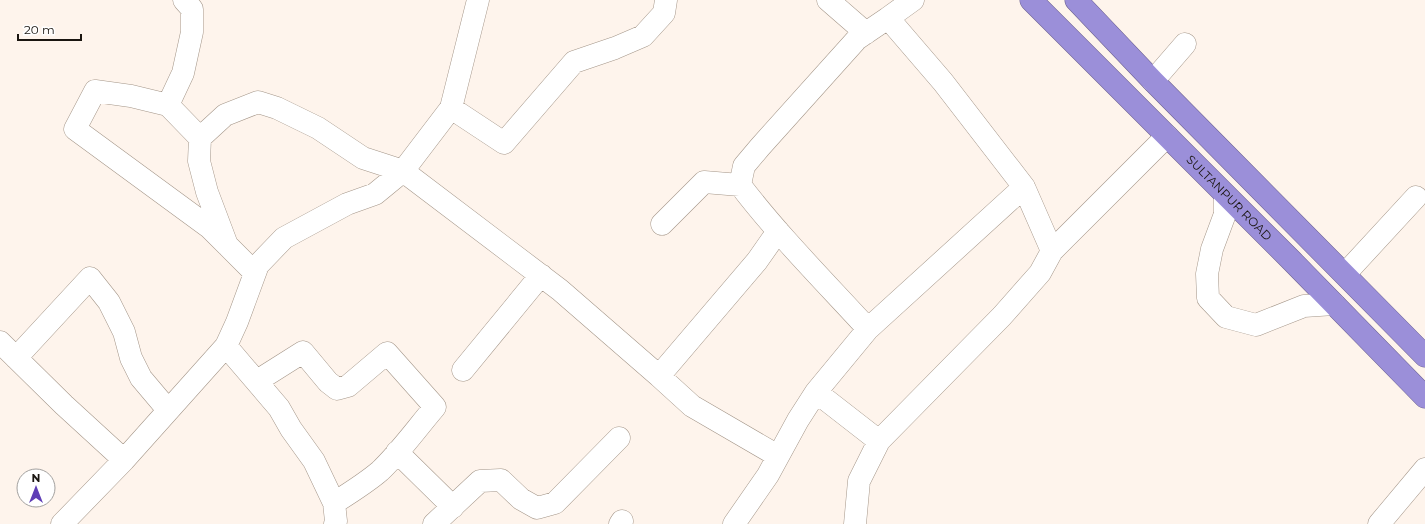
<svg xmlns="http://www.w3.org/2000/svg" width="1425" height="524" font-family="Montserrat,sans-serif">
<rect width="100%" height="100%" fill="#fef4ec"/>
<g fill="none" stroke-linecap="round" stroke-linejoin="round">
<g stroke="#a49689" stroke-width="23">
<path id="minor" d="M828,0L866,33
M888,18L913,0
M1153,81L1185,44
M168,105L183,73L192,32V9L184,0
M451,108L504,143L574,62L615,48L643,36L664,13L666,0
M200,138L168,105L131,96L95,91L75,129L210,228L255,273
M1225,195V214L1212,249L1207,274L1208,298L1226,317L1256,325L1304,306L1334,304
M662,224L704,182L740,185
M227,245L207,192L199,161L200,138L225,115L258,102L277,108L318,128L363,158L403,171L560,290L659,376L692,406L778,456
M1052,251L1167,136
M1345,274L1416,197
M868,329L1024,187
M0,342L64,405L124,460
M226,346L279,408L291,429L314,461L334,503L336,521L335,524
M16,358L90,278L109,302L124,332L131,358L141,378L168,410
M463,370L541,275
M659,376L757,261L778,231
M257,381L303,352L328,382L337,389L348,386L387,353L435,407C417,428 400,452 380,471C366,483 350,493 334,503
M816,392L868,329C825,282 779,236 740,185L744,166L760,147L857,39L888,18L943,82L1024,187L1052,251L1040,273L1002,316L879,441L859,481L855,524
M397,452L453,507
M62,524L124,460L226,346L237,322L258,265L284,238L347,204L375,194L403,171L451,108L478,0
M434,524L480,481L501,480L521,499L537,508L555,503L619,438
M620,524L622,521
M734,524L768,475L798,420L816,392L879,441
M1379,524L1425,469"/>
</g>
<g stroke="#6e6493" stroke-width="23">
<g id="highway">
<path id="s1" d="M1031,0L1292,261L1425,397"/>
<path d="M1076,0L1153,81L1425,356"/>
</g>
</g>
<use href="#minor" stroke="#fff" stroke-width="22"/>
<use href="#highway" stroke="#9b8fd9" stroke-width="22"/>
</g>
<g text-anchor="middle" stroke-width="3" stroke-linejoin="round" paint-order="stroke">
<g font-size="12" fill="#1a1510" stroke="#fff">
<text dy="4" stroke="none"><textPath href="#s1" startOffset="280">SULTANPUR ROAD</textPath></text>
</g>
</g>
<g transform="translate(36 488)"><circle r="19" fill="#ffffff" stroke="#a3a19f"/>
<path d="M0-3L7 15L0 10L-7 15Z" fill="#5f3eb6"/>
<text y="-6" font-size="11" font-weight="bold" text-anchor="middle" fill="#1a1510">N</text>
</g>
<path d="M18 34v6h63v-6" fill="none" stroke="#1a1510" stroke-width="2"/>
<text x="24" y="34" font-size="12" fill="#1a1510" stroke="#ffffff" stroke-width="3" paint-order="stroke">20 m</text>
</svg>
